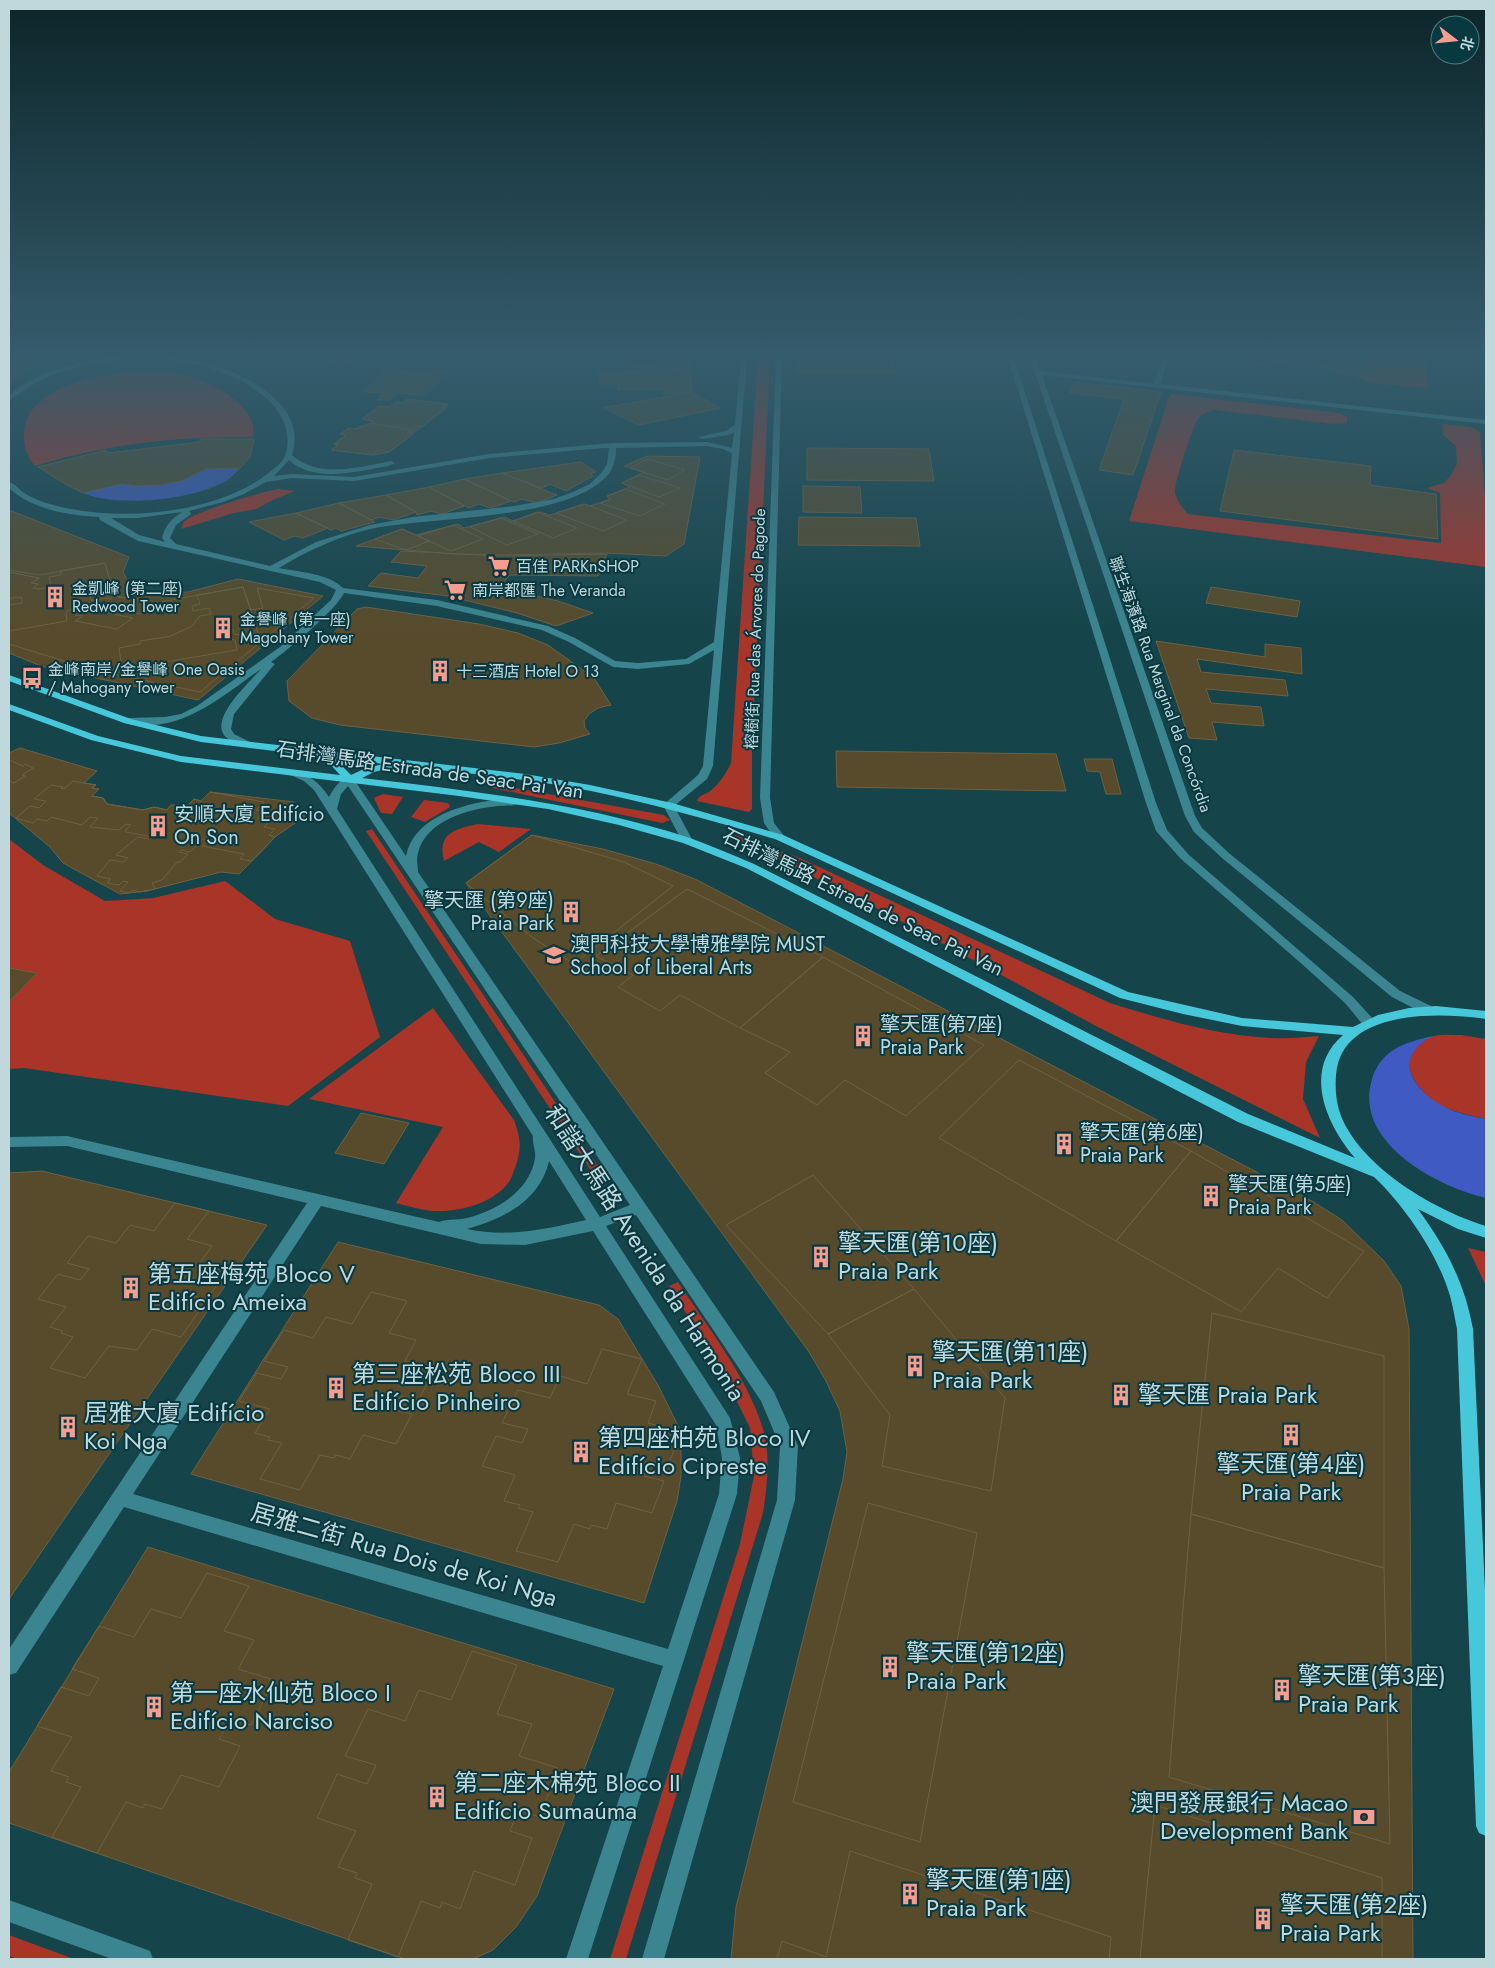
<svg xmlns="http://www.w3.org/2000/svg" width="1495" height="1968" font-family="Jost,'Noto Sans SC',sans-serif">
<rect width="100%" height="100%" fill="#15444b"/>
<path fill="#a93428" d="M758,358H770L752,748V809L749,812L697,801C699,795 704,795 709,792C719,784 726,774 731,763Z
M1368,358H1425L1428,388L1372,383L1354,376L1367,373Z
M146,371C157,371 169,372 180,374C207,380 260,404 253,437C179,436 106,444 35,466C26,455 24,448 24,434C25,385 108,372 146,371Z
M1170,394L1339,413L1347,417V423L1334,424L1215,410C1208,412 1202,413 1198,419C1192,427 1175,481 1175,491C1175,498 1183,509 1188,514L1441,543L1440,493L1427,488L1444,483L1451,475L1457,464L1456,446L1443,435L1442,424L1471,427L1480,432L1486,510V567L1129,521Z
M278,489L295,491L273,500L256,509L234,513L181,529C181,528 184,522 184,522C195,511 262,492 278,489Z
M499,785L664,815L670,820L662,823L492,788Z
M383,794L403,797L392,814L381,813L374,798Z
M424,800L448,803L450,807L425,822L411,817Z
M478,824L531,829L499,852L479,842L444,861C437,833 455,829 478,824Z
M372,829L600,1169L592,1172L366,831Z
M729,833L800,858L1110,1003C1161,1019 1219,1036 1272,1038C1288,1039 1303,1037 1319,1036L1306,1062L1303,1099L1320,1138L1098,1027L852,895L728,837Z
M9,839L43,865L105,901L153,898L225,881L275,919L350,941L380,1037L288,1106L24,1068L9,1069Z
M433,1008L514,1120C521,1140 522,1148 515,1168C513,1172 512,1178 509,1182C493,1204 459,1212 433,1211C421,1210 408,1206 396,1203L443,1127L309,1099Z
M1461,1035L1486,1039V1119C1469,1115 1451,1112 1435,1102C1417,1089 1398,1065 1418,1046C1423,1041 1428,1037 1434,1036C1443,1034 1452,1035 1461,1035Z
M1468,1248L1486,1252V1286Z
M678,1282C708,1328 747,1376 763,1429C771,1456 767,1486 763,1513L626,1959H610L740,1544L754,1476L750,1428L720,1367L669,1286Z
M9,1935L74,1959H17L9,1956Z"/>
<path fill="#405ac3" d="M240,468C236,472 233,476 229,479C198,500 117,508 83,493L121,484L138,486L160,485L181,481L206,469Z
M1433,1036C1391,1057 1412,1090 1445,1107C1458,1114 1472,1116 1486,1119V1198C1438,1187 1356,1144 1371,1083C1379,1050 1403,1043 1433,1036Z"/>
<path fill="#574b2b" stroke="#6e6141" d="M9,358H34L43,360L9,382Z
M272,358H364L339,365L327,361L331,360L328,359Z
M608,358H694L690,369L624,367L626,359Z
M831,358H892L895,373H797L796,360H832Z
M1239,358H1366L1365,372L1347,376L1329,368L1280,363L1261,366L1250,364Z
M388,369L423,373L427,370L448,371L425,395L397,393L389,400H377L384,393L364,392Z
M690,369L692,392L663,394L665,389H618V384H600L599,373Z
M1074,382L1161,392L1133,475L1099,470L1124,399L1069,393Z
M692,392L720,408L639,425L603,408Z
M407,399L446,405L441,408H446L422,427L417,426L412,430L370,423L374,421L362,419L380,406L389,407L396,402L402,403Z
M408,399L448,404L446,408L415,432L407,433L413,434L389,452L374,455L331,450L338,445L334,444L346,435L340,434L349,428L356,429L361,426H366L374,421L362,419L380,406L389,407L396,402L402,403Z
M370,423L412,430L407,433L413,434L389,452L379,450L372,455L331,450L338,445L334,444L346,435L340,434L349,428L356,429Z
M201,439H254L250,457L240,468L206,469L181,481L160,485L138,486L121,484L83,493L67,485L38,467L106,450L108,453L200,442Z
M807,448L929,449L934,481L807,480Z
M1234,450L1371,466L1370,485L1436,494L1438,539L1220,511Z
M647,456L700,457L684,544L666,556L606,553L501,555L454,554L356,546L402,529L416,535L458,524L464,528L504,517L513,521L540,512L550,515L584,504L590,506L611,499L607,496L630,487L622,483L644,472L624,466Z
M648,459L685,470L668,480L630,468Z
M581,462L596,472L590,474L593,476L566,491L550,484L541,488L502,473Z
M502,473L557,495L537,503L522,499L514,502L464,479Z
M639,475L680,488L659,497L622,483Z
M464,479L511,501L491,508L479,504L469,508L429,487Z
M803,486L860,487L862,513L803,512Z
M429,487L464,506L442,514L431,511L417,515L416,512L386,495Z
M625,489L665,504L640,516L600,503L611,499L607,496Z
M386,495L416,512L393,520L380,517L371,520L339,503Z
M339,503L375,522L341,531L336,528L331,530L296,513Z
M584,504L590,506L627,520L603,531L556,513Z
M9,510L129,557L123,572L131,587L155,594L188,592L238,579L323,596L198,700L41,666L9,653Z
M537,512L577,528L553,538L513,521Z
M296,513L328,528L303,538L294,536L284,540L249,522Z
M799,517L916,518L920,546L798,545Z
M501,518L538,534L507,545L470,527Z
M453,525L483,539L451,551L418,536Z
M402,529L416,535L429,541L406,550L375,539Z
M401,551L503,556L607,554L598,576L510,575L499,587L558,601L593,613L556,626L517,613L448,596L368,586L381,573L418,578L427,566L391,562Z
M105,563L113,591L90,595L91,600L98,601L103,598L110,599L114,596L155,603L141,614L110,608L104,612L133,618L117,629L75,621L83,616L75,615L80,611L71,609L66,612L67,621L9,631V605L22,603V598L16,597L9,599V572L39,578L31,583L38,584L33,588L39,589L51,587L49,577L61,575L60,571Z
M105,563L114,596L155,603L243,587L251,610L263,608L257,588L314,598L200,692L90,669L9,644V570L40,575Z
M243,587L258,633L243,635L234,634L233,630L224,631L215,637L217,641L225,639L235,640L237,650L122,669L119,648L140,644V641L171,636L192,626L200,616L211,614L209,608L193,611L192,606L200,604L197,595Z
M1211,587L1300,601L1297,617L1206,603Z
M366,607L479,624L518,633L548,645L594,678L611,705L598,708L589,714L584,721L585,728L590,734L559,743L534,747L340,725L312,718L289,701L287,681L357,609Z
M1156,641L1265,657V644L1301,648L1302,674L1197,659L1201,672L1285,680L1288,696L1206,689L1211,703L1261,707L1264,726L1212,722L1217,740L1189,738Z
M20,748L97,771L84,783L96,785L92,788L99,789L92,796L103,798L107,804L143,810L154,807L167,810L171,805L187,806L194,799L201,801L210,792L294,802L285,813L305,816L275,837L239,874L221,872L147,891L120,894L63,863L50,847L9,813V753Z
M836,751L1056,754L1066,791L837,787Z
M1084,759H1112L1121,794H1106L1100,772L1087,771Z
M9,760L23,766L25,764L33,768L22,775L25,776L14,783L9,781Z
M73,781L96,785L92,788L99,789L92,796L103,798L107,804L143,810L154,807L167,810L171,805L187,806L194,799L201,801L210,792L264,802L256,810L264,811L258,818L265,819L262,821L269,822L264,827L275,829L269,835L275,837L252,861L240,859L244,854L202,846L208,840L203,839L190,852L181,850L179,852L188,854L180,862H177L162,880L152,883L155,889L140,892L133,890L130,893L120,891L128,882L123,881L119,885L107,883L111,879L97,876L110,860L123,862L128,858L116,855L138,837L150,839L153,837L126,832L125,831L131,825L126,824L119,830L90,827L98,818L90,817L82,825L51,817L47,821L37,819L33,823L16,818L30,806L39,808L46,801L34,799L51,785L63,787L61,788L64,789Z
M532,835L603,849L656,864L697,880L1312,1201L1342,1220L1384,1261L1401,1286L1409,1329L1413,1959H731L736,1907L843,1479L847,1452L840,1411L825,1379L809,1352L466,883Z
M532,835L624,862L673,886L574,964L533,938L466,883Z
M687,889L823,957L740,1028L680,995L660,1011L618,987L633,975L596,956Z
M823,957L984,1045L906,1116L845,1080L817,1105L765,1073L790,1052L740,1028Z
M9,968L37,973L9,1002Z
M1019,1060L1191,1151L1116,1241L939,1138Z
M361,1113L409,1123L384,1164L335,1153Z
M1191,1151L1364,1251L1327,1298L1278,1268L1241,1312L1116,1241Z
M42,1171L267,1225L9,1599V1173Z
M813,1175L914,1289L828,1334L726,1225Z
M175,1203L209,1211L187,1239L212,1246L199,1264L226,1271L207,1299L191,1295L183,1307L199,1311L181,1337L152,1329L137,1350L109,1346L85,1378L50,1368L73,1337L61,1333L63,1331L50,1327L66,1307L38,1299L58,1274L80,1280L89,1269L67,1263L88,1236L116,1243L130,1225L154,1231Z
M338,1242L599,1305L618,1319L659,1387L681,1432V1476L677,1501L644,1603L191,1474Z
M914,1289L1005,1398L991,1491L882,1466L890,1415L828,1334Z
M371,1292L407,1301L389,1333L416,1340L405,1361L435,1369L418,1401L401,1396L394,1410L412,1414L396,1444L363,1435L350,1459L336,1455L334,1458L320,1455L300,1490L260,1479L282,1443L268,1440L270,1437L255,1433L270,1409L239,1401L257,1373L281,1379L288,1367L264,1361L284,1330L313,1338L326,1317L352,1324Z
M1212,1313L1384,1356V1568L1191,1514Z
M602,1349L642,1359L627,1394L656,1401L648,1423L681,1432L668,1466L650,1461L644,1476L664,1481L652,1513L616,1503L607,1529L591,1525L590,1529L574,1524L558,1562L516,1551L533,1512L518,1508L520,1505L504,1501L515,1475L482,1466L496,1436L522,1443L528,1429L502,1423L518,1390L550,1398L560,1376L587,1384Z
M868,1503L977,1533L920,1842L793,1802Z
M1191,1514L1384,1568L1390,1844L1169,1777Z
M148,1547L614,1689L537,1896L516,1927L493,1950L473,1959H405L9,1823V1772Z
M207,1573L249,1586L224,1631L254,1640L238,1669L274,1680L251,1725L231,1719L219,1739L240,1746L219,1787L181,1775L162,1809L145,1804L143,1808L126,1802L97,1853L52,1837L81,1787L66,1782L69,1777L51,1771L72,1737L37,1726L61,1687L89,1696L99,1678L72,1669L99,1626L134,1637L151,1609L181,1618Z
M472,1651L517,1665L497,1714L532,1724L519,1756L558,1768L540,1817L518,1810L510,1831L532,1838L515,1885L474,1871L460,1909L442,1902L440,1908L421,1901L398,1957L348,1940L372,1884L355,1878L357,1873L338,1867L356,1831L317,1818L337,1774L367,1784L376,1765L345,1756L368,1709L405,1721L419,1690L451,1700Z
M1155,1805L1382,1878V1959H1140Z
M850,1851L1111,1937L1109,1959H777L782,1941L826,1957Z"/>
<g fill="none" stroke-linecap="round" stroke-linejoin="round">
<path fill="#3b8591" fill-rule="evenodd" d="M107,358C130,358 153,357 176,358C221,361 311,395 292,455C318,479 360,467 391,461L395,463C389,467 380,467 372,469C346,474 310,480 289,460L274,476L292,474L354,477L489,454L613,443L707,442L732,448L734,432L728,435L702,439L698,437L726,431L735,425L741,358H747L713,766L707,779L674,806L693,841L691,843H683L663,805L698,775L703,766L714,650L689,664L638,669L613,667L569,642L542,630L437,606L344,593C336,610 288,650 271,662L275,664L273,666L234,714L231,729L234,734L250,742V746C242,748 234,743 228,739C205,722 248,684 261,669C220,698 178,736 124,723V719L128,718L165,717L181,714L197,706L280,647L331,600L336,590L320,582L138,541L100,520L99,517C68,515 33,510 9,488V482C15,484 19,489 24,493C37,501 52,505 66,508C128,521 215,513 266,475C274,469 284,462 286,453C292,432 281,411 267,399C221,358 145,352 87,365C67,369 48,375 31,386C23,390 16,397 9,400V395L13,392C41,371 73,362 107,358ZM707,446L723,449L732,453L714,642L686,659L638,663L615,661L575,638L548,626L437,600L343,588C328,573 299,572 279,568C307,551 337,537 370,529C432,516 565,521 607,476C614,468 616,458 616,448ZM604,448H609L607,464L602,472L590,484L573,492L554,499L514,506L413,517L370,525L316,542L270,566L176,544L170,538L176,525L190,515L191,513L189,511L223,502L244,494L266,482L292,478L354,481L489,458ZM182,512C171,519 165,526 162,538L165,542L139,535L111,518H138Z
M776,358H782L770,798L774,823L785,837L779,840L775,839L764,823L760,798Z
M1008,358H1014L1156,803L1167,830L1189,855L1353,997L1374,1020L1375,1023L1374,1026H1364L1345,1003L1303,965L1181,859L1156,831L1146,803Z
M1030,358H1036L1041,371L1154,384L1163,358H1169L1160,384L1486,420V424L1042,375L1195,816L1202,828L1230,854L1400,991L1431,1006L1432,1009L1431,1012H1421L1392,997L1222,858L1194,832L1185,816Z
M293,771C310,775 319,782 329,797C334,788 341,776 353,778L406,856C413,820 456,806 488,801C498,800 509,797 519,800L520,802C515,807 506,805 498,806C469,809 426,820 418,853C416,859 418,866 418,872L774,1392L798,1446L795,1500L664,1959H642L777,1500L780,1446L761,1401L636,1215L606,1226L730,1418L740,1458L737,1494L588,1959H566L663,1666L124,1507L16,1673L9,1675V1649L307,1203L67,1146L9,1147V1137L67,1136L439,1222C447,1219 454,1220 462,1219C493,1213 530,1192 535,1158C536,1151 532,1143 533,1136L314,790L304,781L288,774L289,772ZM348,786L630,1205L600,1217L337,809L341,794ZM549,1161L586,1220C546,1229 508,1238 467,1229C503,1219 540,1201 549,1161ZM321,1206L481,1244L525,1245L593,1231L716,1425L722,1458L719,1494L668,1649L133,1494Z
M9,1900L142,1948L150,1951L153,1959H112L9,1922Z"/>
<path fill="#47c7da" fill-rule="evenodd" d="M9,675L131,719L201,736L525,774L590,785L672,803L783,835L1128,992L1242,1018L1353,1027L1378,1015L1409,1008L1436,1006L1486,1011V1019C1439,1012 1341,1009 1336,1075C1335,1090 1336,1103 1341,1116C1362,1168 1436,1211 1486,1226V1238L1458,1229L1418,1209C1446,1248 1464,1281 1473,1329L1486,1612V1836L1479,1833L1476,1826L1457,1329C1454,1314 1452,1299 1446,1284C1433,1248 1402,1203 1374,1177L1238,1122L746,868L683,843L619,825L548,809L459,796L181,762L91,740L9,710V704L98,736L181,756L340,775L330,764L316,756L201,742L124,723L9,681ZM334,758L384,764L366,768L351,775ZM395,765C460,773 526,778 591,791C653,804 714,821 775,839L1120,998L1183,1014L1242,1026L1343,1035C1302,1070 1326,1124 1355,1158L1248,1114L754,864C733,855 712,846 690,838C584,803 472,791 362,778L374,772L394,767Z"/>
</g>
<linearGradient id="sky" x2="0" y2="1"><stop stop-color="#0c2529"/><stop offset="0.56" stop-color="#355c6c"/><stop offset="1" stop-color="#355c6c" stop-opacity="0"/></linearGradient>
<rect width="1495" height="634" fill="url(#sky)"/>
<defs>
<g id="supermarket-bare" transform="scale(1.725)"><path d="M-6-5.5h2.5l.6 2H6L4.5 2H-2.5L-4.4-4H-6ZM-1.5 3.2a1.3 1.3 0 1 0 .1 0ZM3 3.2a1.3 1.3 0 1 0 .1 0Z" fill="#f59d8f" stroke="#083940" stroke-width="2.5" paint-order="stroke"/></g>
<g id="building-bare" transform="scale(1.725)"><path d="M-4-6H4V6H1V3H-1V6H-4ZM-2.5-4.3h1.7v1.8h-1.7ZM.8-4.3h1.7v1.8H.8ZM-2.5-1h1.7V.8h-1.7ZM.8-1h1.7V.8H.8Z" fill="#f59d8f" stroke="#083940" stroke-width="2.5" paint-order="stroke"/></g>
<g id="bus-bare" transform="scale(1.725)"><path d="M-5-6H5V4H4V6H2V4H-2V6H-4V4H-5ZM-3.5-4V0h7V-4ZM-3.5 1.2v1.5H-2V1.2ZM2 1.2v1.5H3.5V1.2Z" fill="#f59d8f" stroke="#083940" stroke-width="2.5" paint-order="stroke"/></g>
<g id="university-bare" transform="scale(1.725)"><path d="M0-5L7-2L0 1L-7-2ZM-4 1L0 2.5L4 1V4Q0 6-4 4Z" fill="#f59d8f" stroke="#083940" stroke-width="2.5" paint-order="stroke"/></g>
<g id="bank-bare" transform="scale(1.725)"><path d="M-6-4H6V4H-6ZM0-2.3a2.3 2.3 0 1 0 0 4.6a2.3 2.3 0 1 0 0-4.6Z" fill="#f59d8f" stroke="#083940" stroke-width="2.5" paint-order="stroke"/></g>
</defs>
<g fill-rule="evenodd">
<use href="#supermarket-bare" x="499" y="566"/>
<use href="#supermarket-bare" x="455" y="590"/>
<use href="#building-bare" x="55" y="597"/>
<use href="#building-bare" x="223" y="628"/>
<use href="#building-bare" x="440" y="671"/>
<use href="#bus-bare" x="32" y="678"/>
<use href="#building-bare" x="158" y="826"/>
<use href="#building-bare" x="571" y="912"/>
<use href="#university-bare" x="554" y="955"/>
<use href="#building-bare" x="863" y="1036"/>
<use href="#building-bare" x="1064" y="1144"/>
<use href="#building-bare" x="1211" y="1196"/>
<use href="#building-bare" x="821" y="1257"/>
<use href="#building-bare" x="131" y="1288"/>
<use href="#building-bare" x="915" y="1366"/>
<use href="#building-bare" x="336" y="1388"/>
<use href="#building-bare" x="1121" y="1395"/>
<use href="#building-bare" x="68" y="1427"/>
<use href="#building-bare" x="1291" y="1435"/>
<use href="#building-bare" x="581" y="1452"/>
<use href="#building-bare" x="890" y="1667"/>
<use href="#building-bare" x="1282" y="1690"/>
<use href="#building-bare" x="154" y="1707"/>
<use href="#building-bare" x="437" y="1797"/>
<use href="#bank-bare" x="1364" y="1817"/>
<use href="#building-bare" x="910" y="1894"/>
<use href="#building-bare" x="1263" y="1919"/>
</g>
<g text-anchor="middle" stroke-width="4" stroke-linejoin="round" paint-order="stroke">
<g font-size="16" fill="#c0d7db" stroke="#083940" text-anchor="start">
<text x="516" y="572">百佳 PARKnSHOP</text>
<text x="72" y="594">金凱峰 (第二座)<tspan x="72" dy="18">Redwood Tower</tspan></text>
<text x="472" y="596">南岸都匯 The Veranda</text>
<text x="240" y="625">金譽峰 (第一座)<tspan x="240" dy="18">Magohany Tower</tspan></text>
<text x="48" y="675">金峰南岸/金譽峰 One Oasis<tspan x="48" dy="18">/ Mahogany Tower</tspan></text>
<text x="456" y="677">十三酒店 Hotel O 13</text>
</g>
<g font-size="16" fill="#c0d7db" stroke="#083940">
<text transform="translate(755 629) rotate(-88)" y="6">榕樹街 Rua das Árvores do Pagode</text>
<text transform="translate(1161 684) rotate(70)" y="6">聯生海濱路 Rua Marginal da Concórdia</text>
</g>
<g font-size="20" fill="#c0d7db" stroke="#083940">
<text transform="translate(430 770) rotate(8)" y="7">石排灣馬路 Estrada de Seac Pai Van</text>
<text transform="translate(863 902) rotate(26)" y="7">石排灣馬路 Estrada de Seac Pai Van</text>
</g>
<g font-size="20" fill="#c0d7db" stroke="#083940" text-anchor="start">
<text x="174" y="821">安順大廈 Edifício<tspan x="174" dy="23">On Son</tspan></text>
<text x="554" y="907" text-anchor="end">擎天匯 (第9座)<tspan x="554" dy="23">Praia Park</tspan></text>
<text x="570" y="951">澳門科技大學博雅學院 MUST<tspan x="570" dy="23">School of Liberal Arts</tspan></text>
<text x="880" y="1031">擎天匯(第7座)<tspan x="880" dy="23">Praia Park</tspan></text>
<text x="1080" y="1139">擎天匯(第6座)<tspan x="1080" dy="23">Praia Park</tspan></text>
<text x="1228" y="1191">擎天匯(第5座)<tspan x="1228" dy="23">Praia Park</tspan></text>
</g>
<g font-size="24" fill="#c0d7db" stroke="#083940" text-anchor="start">
<text x="838" y="1251">擎天匯(第10座)<tspan x="838" dy="28">Praia Park</tspan></text>
<text x="148" y="1282">第五座梅苑 Bloco V<tspan x="148" dy="28">Edifício Ameixa</tspan></text>
<text x="932" y="1360">擎天匯(第11座)<tspan x="932" dy="28">Praia Park</tspan></text>
<text x="352" y="1382">第三座松苑 Bloco III<tspan x="352" dy="28">Edifício Pinheiro</tspan></text>
<text x="1138" y="1403">擎天匯 Praia Park</text>
<text x="84" y="1421">居雅大廈 Edifício<tspan x="84" dy="28">Koi Nga</tspan></text>
<text x="598" y="1446">第四座柏苑 Bloco IV<tspan x="598" dy="28">Edifício Cipreste</tspan></text>
<text x="1291" y="1472" text-anchor="middle">擎天匯(第4座)<tspan x="1291" dy="28">Praia Park</tspan></text>
<text x="906" y="1661">擎天匯(第12座)<tspan x="906" dy="28">Praia Park</tspan></text>
<text x="1298" y="1684">擎天匯(第3座)<tspan x="1298" dy="28">Praia Park</tspan></text>
<text x="170" y="1701">第一座水仙苑 Bloco I<tspan x="170" dy="28">Edifício Narciso</tspan></text>
<text x="454" y="1791">第二座木棉苑 Bloco II<tspan x="454" dy="28">Edifício Sumaúma</tspan></text>
<text x="1348" y="1811" text-anchor="end">澳門發展銀行 Macao<tspan x="1348" dy="28">Development Bank</tspan></text>
<text x="926" y="1888">擎天匯(第1座)<tspan x="926" dy="28">Praia Park</tspan></text>
<text x="1280" y="1913">擎天匯(第2座)<tspan x="1280" dy="28">Praia Park</tspan></text>
</g>
<g font-size="24" fill="#c0d7db" stroke="#083940">
<text transform="translate(645 1253) rotate(57)" y="8">和諧大馬路 Avenida da Harmonia</text>
<text transform="translate(404 1555) rotate(16)" y="8">居雅二街 Rua Dois de Koi Nga</text>
</g>
</g>
<rect width="1495" height="1968" fill="none" stroke="#c0d7db" stroke-width="20"/>
<g transform="translate(1455 40) rotate(106)"><circle r="24" fill="#083940" stroke="#52787e"/>
<path d="M0-4L9 19L0 12L-9 19Z" fill="#f59d8f"/>
<text y="-8" font-size="14" font-weight="bold" text-anchor="middle" fill="#c0d7db">北</text>
</g>
</svg>
